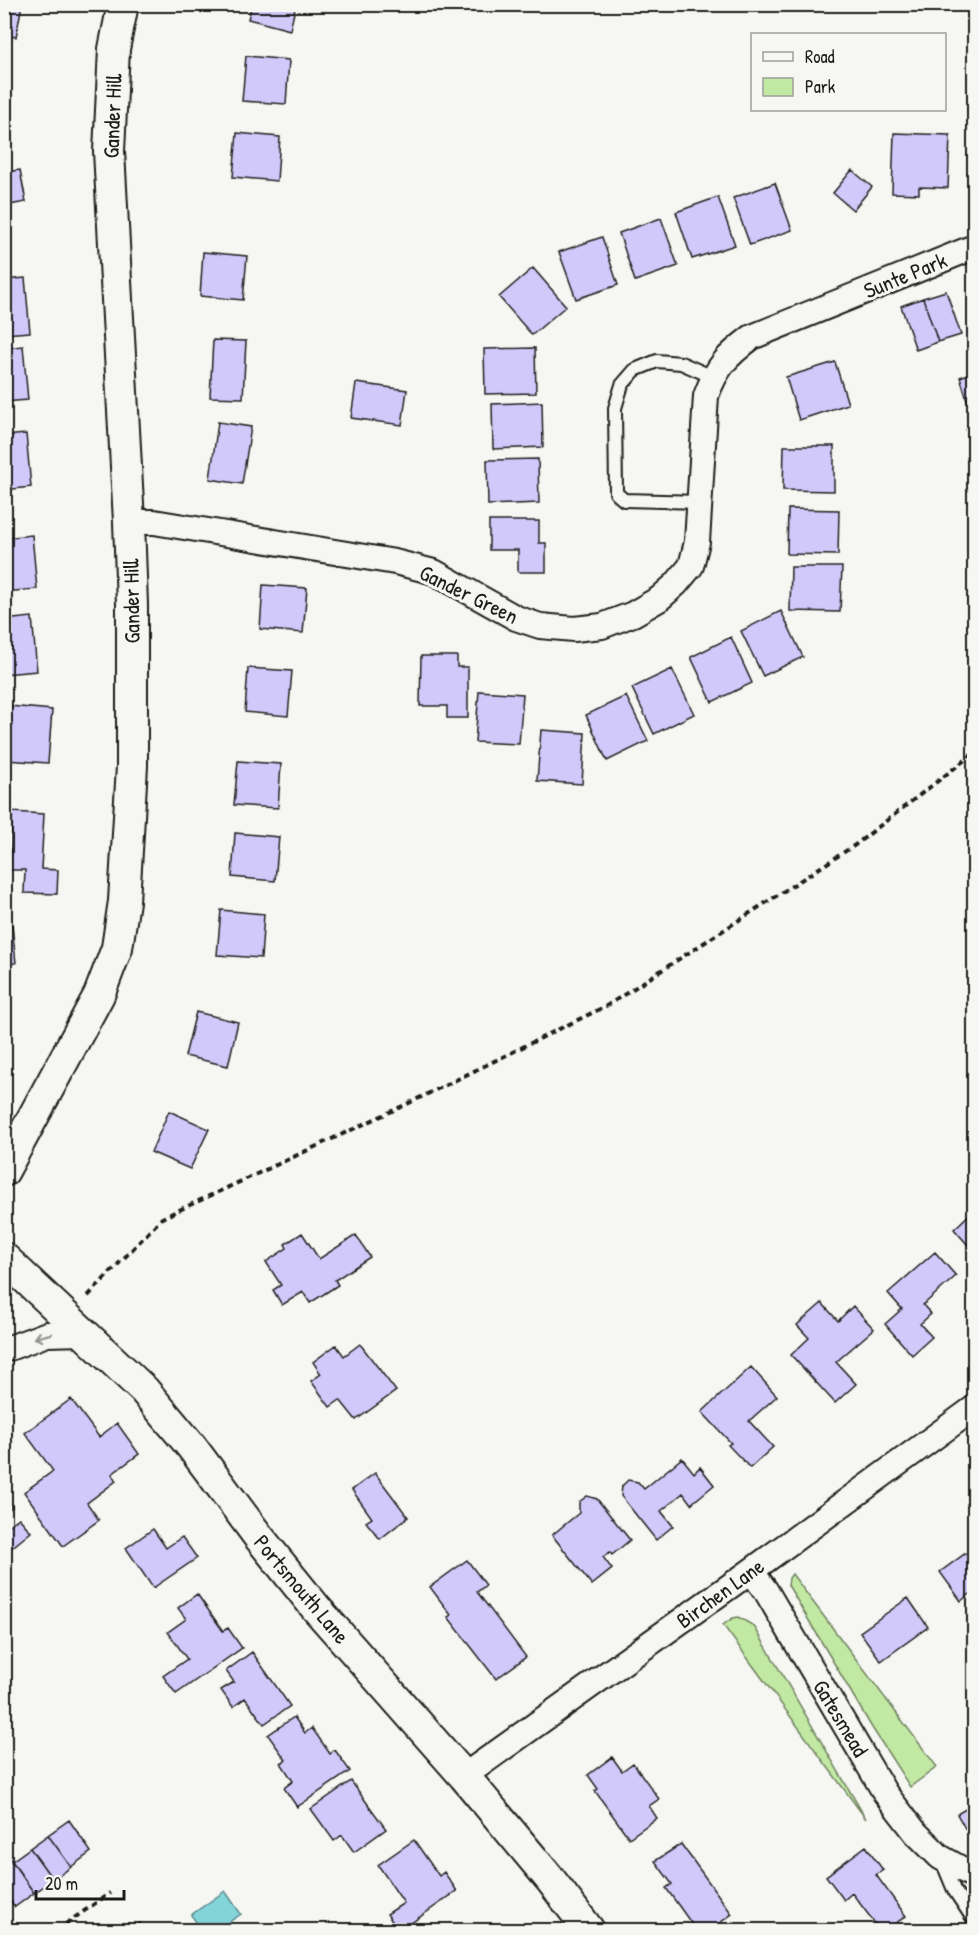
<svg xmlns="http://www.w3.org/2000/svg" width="979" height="1935" font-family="'Patrick Hand',sans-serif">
<rect width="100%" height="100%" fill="#f6f6f2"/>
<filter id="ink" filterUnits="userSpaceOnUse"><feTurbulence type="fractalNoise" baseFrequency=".0167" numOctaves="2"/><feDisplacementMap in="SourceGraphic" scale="12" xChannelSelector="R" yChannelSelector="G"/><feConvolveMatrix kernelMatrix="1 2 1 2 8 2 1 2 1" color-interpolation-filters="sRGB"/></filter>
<g filter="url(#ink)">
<path fill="#c2e9a3" stroke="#6f8260" stroke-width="1.5" d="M792,1574L937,1767L910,1787L871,1726L788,1585L789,1578Z
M738,1617L754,1626L866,1819L723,1625L733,1618Z"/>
<path fill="#83d4d9" stroke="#5a8a8d" stroke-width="1.5" d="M225,1891L241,1914L217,1930H202L191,1915Z"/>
<path fill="#d2c9fb" stroke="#1c1c1c" stroke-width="1.5" d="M4,4H22L16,37L4,35Z
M252,4H296L290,30L248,19Z
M246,56L289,60L286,104L242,101Z
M4,64H10L8,97H4Z
M237,133L280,137L277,181L233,177Z
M894,133L950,135L948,188L919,187V194L892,193Z
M20,170L26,202L4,206V172Z
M852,170L872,187L853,210L833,193Z
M775,183L792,230L750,245L733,198Z
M718,197L735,245L692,259L676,212Z
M661,218L678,266L635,281L619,233Z
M602,237L618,285L576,299L559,252Z
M203,252L247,256L243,300L200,296Z
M533,268L566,306L532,335L499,297Z
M25,278L30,332L4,334V280Z
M946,291L961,335L938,342L923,298Z
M923,298L938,342L916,350L901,306Z
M213,340L246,341L243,398L210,397Z
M23,346L28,400L4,402V348Z
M535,348L536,393L485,394L484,349Z
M835,362L848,404L799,420L786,377Z
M974,372V404L969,406L960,377Z
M356,383L407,390L402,425L351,418Z
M542,402L543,447L493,449L492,404Z
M974,411V452H973L966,430L971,428L967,414Z
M218,422L251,427L242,484L210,479Z
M26,434L31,487L4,490V436Z
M784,446H834V491L783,490Z
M538,459L539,503L488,505L487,460Z
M788,509L839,510L838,555L787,554Z
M489,521H539V543H546V572H518V550H489Z
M32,535L37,589L4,592V538Z
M791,567H842L840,612L790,611Z
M263,585L307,588L303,633L260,629Z
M781,611L803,657L763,676L741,631Z
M32,617L37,671L4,674V620Z
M731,637L752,683L712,702L691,657Z
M421,656H457V667H468V718H447V706H420Z
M248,668L292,671L288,716L245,712Z
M672,669L694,714L654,734L632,688Z
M479,691L523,694L519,744L475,742Z
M626,696L648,741L607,761L586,715Z
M9,706L52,710L48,763L6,760Z
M541,730L585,733L582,784L537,781Z
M238,761L281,764L278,808L234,805Z
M12,812L44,814L41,869L58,870L57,894L24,893L25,870H10Z
M235,833L279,837L275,881L232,877Z
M221,910L264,914L261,958L217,955Z
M12,925L16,963L4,964V926Z
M196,1012L238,1022L228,1066L185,1056Z
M169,1111L209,1129L190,1169L151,1152Z
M974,1210V1252L954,1229Z
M302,1233L319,1259L356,1235L370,1257L335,1280L338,1285L310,1303L303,1292L282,1305L273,1290L281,1285L266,1262L287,1248L285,1244Z
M935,1252L956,1276L923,1305L931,1314L920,1324L932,1337L912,1355L885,1324L902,1309L888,1293Z
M822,1303L838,1321L853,1306L874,1329L836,1362L856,1384L835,1403L791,1355L809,1338L797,1325Z
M360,1344L396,1391L356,1420L340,1400L330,1407L311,1381L321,1374L313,1362L336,1345L344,1356Z
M751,1367L777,1396L749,1421L773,1447L750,1468L728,1445L731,1443L702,1412Z
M71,1399L99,1437L117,1423L139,1454L112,1474L116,1481L87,1503L99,1520L63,1546L24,1492L53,1471L25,1433Z
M682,1458L694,1473L700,1467L714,1485L691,1504L683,1493L661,1511L673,1526L656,1540L621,1496L622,1486L628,1480L638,1482L644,1489Z
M375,1473L408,1517L380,1539L366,1522L372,1518L352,1490Z
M587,1496L597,1499L630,1540L612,1555L610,1552L603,1557L612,1569L592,1585L552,1535L579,1513V1502Z
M4,1498L12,1507L4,1513Z
M19,1518L31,1532L4,1554V1527L5,1528Z
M153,1529L166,1548L182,1537L197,1558L153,1588L126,1548Z
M974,1547V1591L961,1601L940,1572Z
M467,1560L486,1585L477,1592L526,1657L496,1679L448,1617L451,1615L430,1587Z
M197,1594L223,1631L228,1628L242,1648L176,1694L163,1676L187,1659L168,1632L186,1619L178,1608Z
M908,1598L928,1627L881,1661L860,1632Z
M252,1652L290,1706L264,1724L245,1698L233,1707L221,1690L234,1682L226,1671Z
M294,1717L305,1733L312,1728L330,1754L335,1750L350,1771L297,1807L284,1788L293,1781L281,1763L286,1760L268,1735Z
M612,1757L622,1771L633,1763L659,1799L649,1806L657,1818L629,1838L595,1791L598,1789L588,1775Z
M351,1781L386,1829L354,1852L342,1835L334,1841L311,1809Z
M974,1804V1825L966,1830L957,1814Z
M69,1820L91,1852L71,1867L48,1835Z
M48,1835L71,1867L53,1880L30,1848Z
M414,1840L439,1876L444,1872L457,1891L401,1930H398L387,1914L404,1903L378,1865Z
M681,1844L732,1914L710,1930H696L666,1888L672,1884L655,1861Z
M866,1846L883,1870L876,1875L906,1916L886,1930H880L852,1893L844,1900L826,1876Z
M30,1848L53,1880L34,1893L12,1861Z
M6,1853L34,1893L15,1907L4,1892Z
M140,1923L146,1930H130Z"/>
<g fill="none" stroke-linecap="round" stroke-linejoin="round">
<g stroke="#1c1c1c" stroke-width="16">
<path id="service" d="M701,502L624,500L616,493L615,408L622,385L635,370L657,361L681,363L713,377
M942,1861L954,1890L974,1920"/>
</g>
<g stroke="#1c1c1c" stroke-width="28">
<path id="minor" d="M129,522H154L395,562L434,572L516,618L540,626L574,629L602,626L633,614L659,599L676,584L691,566L697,542L706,396C717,366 727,356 752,337L974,247
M4,1350L47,1334L84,1333
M751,1571L766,1591L885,1793L916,1833L940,1857L974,1876
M464,1776L751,1571L974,1408"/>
</g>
<g stroke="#1c1c1c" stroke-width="34">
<path id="tertiary" d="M4,1171L99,995L117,948L124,901L132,766V605L129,522L109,151L114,49L123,4
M4,1258L144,1390L191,1446L258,1536L316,1608L464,1776L550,1879L589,1930"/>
</g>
<path stroke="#1c1c1c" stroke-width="4" stroke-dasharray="6 4.5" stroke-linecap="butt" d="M88,1296L162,1218L405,1105L608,1005L855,845L974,753
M57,1930L110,1893"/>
<use href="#service" stroke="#f6f6f2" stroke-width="12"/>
<use href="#minor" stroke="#f6f6f2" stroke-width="24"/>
<use href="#tertiary" stroke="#f6f6f2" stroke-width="30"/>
</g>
<defs><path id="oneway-shaft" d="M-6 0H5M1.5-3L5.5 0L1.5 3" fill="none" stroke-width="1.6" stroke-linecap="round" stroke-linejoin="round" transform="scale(1.5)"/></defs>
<use stroke="#949492" href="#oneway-shaft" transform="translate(43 1336) rotate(165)"/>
</g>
<g text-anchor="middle" stroke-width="6" stroke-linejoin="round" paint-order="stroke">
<g font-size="22" fill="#1c1c1c" stroke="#f6f6f2">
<text transform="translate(112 116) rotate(-88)" y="8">Gander Hill</text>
<text transform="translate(905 275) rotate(-22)" y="8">Sunte Park</text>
<text transform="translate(469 594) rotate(26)" y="8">Gander Green</text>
<text transform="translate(131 601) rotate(-91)" y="8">Gander Hill</text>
<text transform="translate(302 1589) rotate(50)" y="8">Portsmouth Lane</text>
<text transform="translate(720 1593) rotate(-36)" y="8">Birchen Lane</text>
<text transform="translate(841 1718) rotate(59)" y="8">Gatesmead</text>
</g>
</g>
<rect width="979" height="1935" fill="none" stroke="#f6f6f2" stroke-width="24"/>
<rect x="12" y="12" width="955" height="1911" fill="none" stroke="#1c1c1c" stroke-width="2" filter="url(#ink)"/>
<rect x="751" y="33" width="195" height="78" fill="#f6f6f2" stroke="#9f9f9c" stroke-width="1.5"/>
<rect x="763" y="52" width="30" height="9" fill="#f6f6f2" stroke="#9f9f9c" stroke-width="1.5"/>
<text x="805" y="63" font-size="18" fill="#1c1c1c">Road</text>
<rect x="763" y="78" width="30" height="18" fill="#c2e9a3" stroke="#9f9f9c" stroke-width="1.5"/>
<text x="805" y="93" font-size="18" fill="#1c1c1c">Park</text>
<path d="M36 1890v9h88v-9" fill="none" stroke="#1c1c1c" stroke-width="3"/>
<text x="45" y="1890" font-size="18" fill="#1c1c1c" stroke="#f6f6f2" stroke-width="4.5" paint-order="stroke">20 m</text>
</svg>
